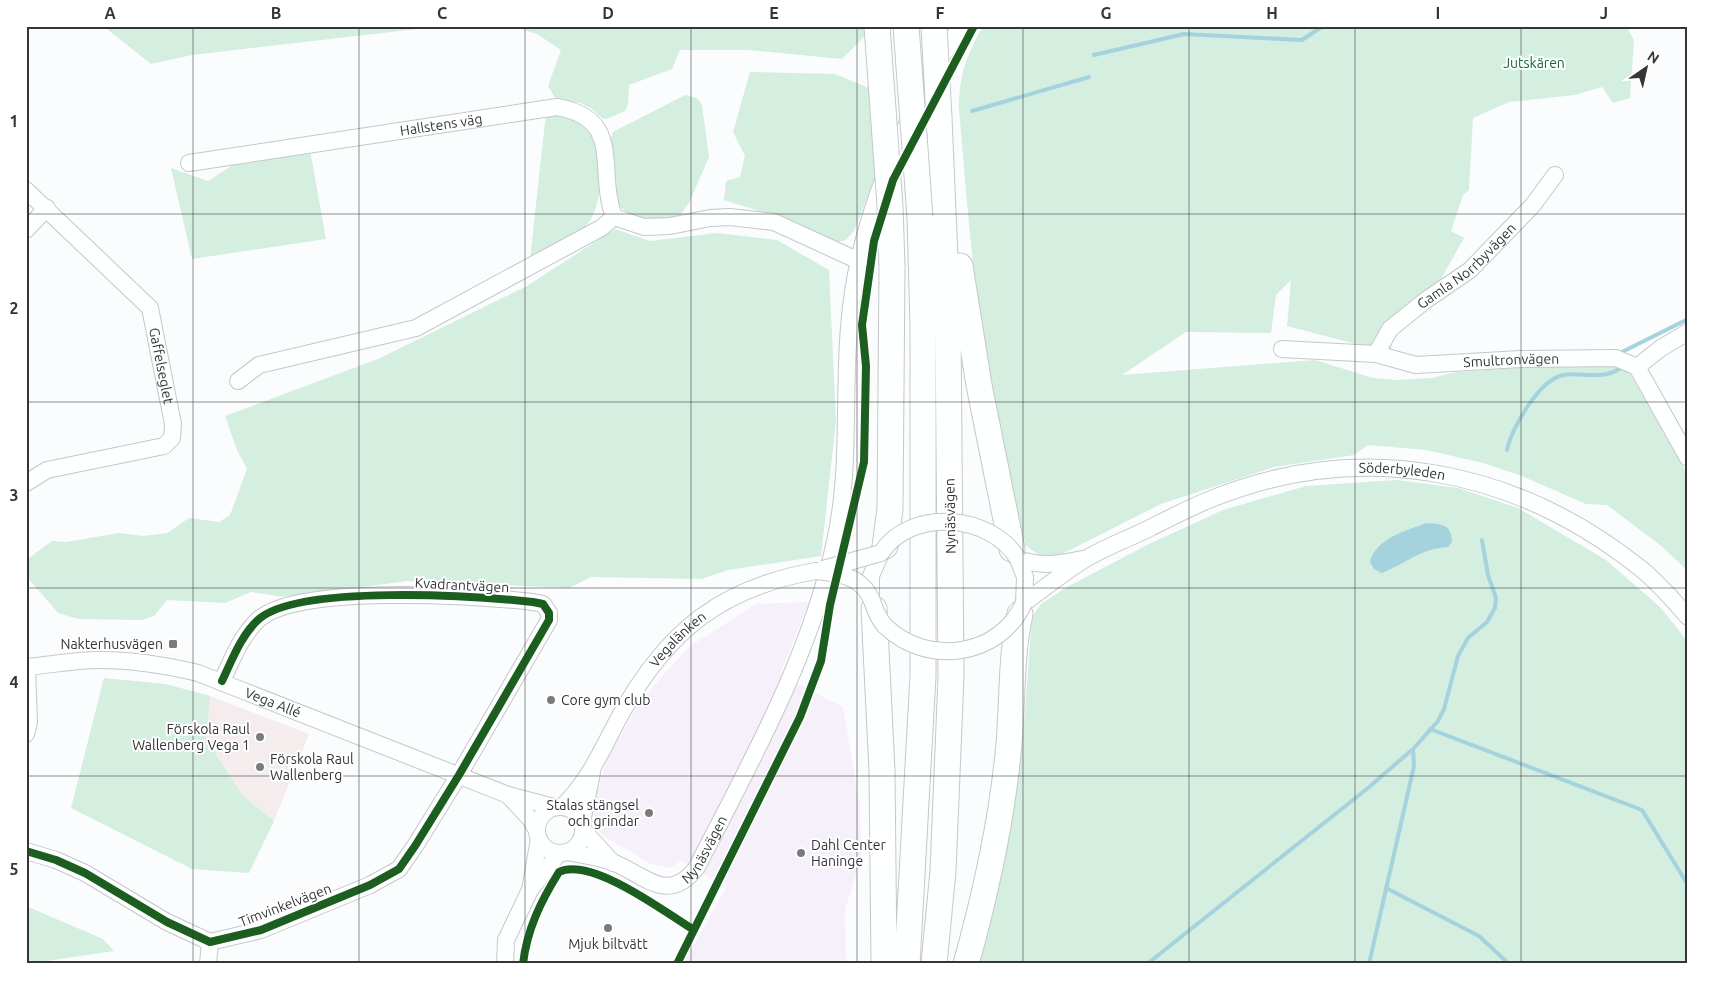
<svg xmlns="http://www.w3.org/2000/svg" width="1714" height="990" font-family="Ubuntu,sans-serif">
<rect width="100%" height="100%" fill="#fbfcfe"/>
<path fill="#f5f0f9" d="M809,602L780,675L843,707L860,806L861,860L845,909L846,964H683L726,888L681,861L670,868L651,864L601,834L592,808L607,759L641,700L689,647L756,604Z"/>
<path fill="#f5eced" d="M210,696L309,734L274,821L243,796L206,739Z"/>
<path fill="#d4eedf" d="M103,26H443L192,55L151,64Z
M512,26H866V35L842,59L749,50H680L672,69L629,85L628,104L625,111L607,119H603L592,109L581,103L557,101L548,86L561,50L537,34Z
M983,26H1626L1634,40L1630,98L1613,103L1602,87L1575,95L1509,102L1473,118L1469,190L1463,195L1451,231L1464,238L1441,279L1411,302L1394,334L1390,353L1287,326L1291,280L1276,295L1271,333L1186,332L1122,375L1315,360L1373,378L1397,380L1432,378L1456,372L1613,362L1628,370L1688,475V571L1660,545L1607,505L1586,504L1522,476L1483,463L1426,450L1368,445L1354,455L1274,467L1161,504L1060,555L1041,556L1026,546C1013,493 1000,441 990,387C974,296 967,202 959,109C959,74 966,57 983,26Z
M750,72L835,74L874,90L880,164L854,231L846,240L835,243C797,221 765,213 724,200L726,181L740,177L745,156L733,132Z
M685,95L697,98L702,105L709,157L689,203L680,215L666,220H637L619,206L610,141L613,132Z
M546,113C558,114 569,115 579,122C606,141 607,206 584,228L530,259Z
M310,150L326,239L192,259L171,168L208,181L239,161Z
M615,229L650,241L717,233L777,240L829,270L836,421L821,556L728,570L701,579L591,577L569,588L408,581L283,597L251,592L225,603L167,600L154,616L142,620L78,619L58,613L26,576V560L52,541L66,542L119,533L143,536L167,533L189,518L219,522L230,515L247,469L237,450L225,416L378,359L527,286Z
M1397,480L1458,488L1518,508L1606,560L1661,608L1688,642V964H976L1022,752L1032,617L1041,604L1067,587L1149,544L1223,510L1306,486Z
M104,678L166,684L210,696L206,739L243,796L274,821L249,873L192,869L71,808Z
M26,906L103,939L114,951L26,964Z"/>
<path fill="#a4d3de" d="M1426,523C1441,524 1452,524 1452,542L1448,547C1419,549 1407,563 1382,573L1374,569L1370,562C1376,538 1406,531 1426,523Z"/>
<g fill="none" stroke-linecap="round" stroke-linejoin="round">
<path stroke="#a4d3de" stroke-width="4" d="M1094,55L1184,34L1302,40L1323,26
M972,111L1089,77
M1622,352L1688,319
M1507,450C1511,429 1539,380 1563,375C1581,372 1603,380 1619,369
M1430,729L1642,810L1688,885
M1386,888L1479,936L1509,964
M1147,964L1368,788L1413,749L1438,721L1444,709L1458,656L1468,638L1487,622L1495,608L1496,598L1488,575L1482,540
M1369,964L1414,766L1413,749"/>
<g stroke="#c6c7c9" stroke-width="18">
<g id="minor">
<path id="s1" d="M189,163L557,107C625,119 596,169 614,217"/>
<path id="s2" d="M26,190L150,308L173,424L172,438L164,446L47,470L26,483"/>
<path d="M26,230L47,208"/>
<path id="s3" d="M1282,349L1376,354L1416,365L1521,359L1616,358L1637,367L1688,458"/>
<path id="s4" d="M1376,354L1390,329L1426,300L1470,270L1533,205L1555,175"/>
<path d="M1637,367L1661,348L1688,332"/>
<path d="M238,381L259,365L416,328L601,228L614,217L644,227L670,226L710,218L730,217L774,222L859,261"/>
<path d="M1018,559C1041,567 1059,564 1082,559"/>
<path d="M1018,559L1025,577L1024,603"/>
<path d="M871,594V576L881,553"/>
<path id="s5" d="M1024,603C1045,588 1066,570 1089,557C1108,546 1130,538 1150,528C1170,518 1191,507 1211,499C1361,438 1516,469 1640,568C1658,582 1673,600 1688,617"/>
<path id="s6" d="M26,667C50,665 75,660 99,660C133,660 165,665 198,673L508,795L554,807"/>
<path d="M26,734L29,722L27,667"/>
<path d="M508,795L531,820L537,831"/>
<circle cx="560" cy="830" r="23"/>
<path id="s7" d="M562,807C590,780 603,747 621,714C667,631 722,587 816,571"/>
<path d="M582,822L592,773"/>
<path d="M583,830L613,863"/>
<path d="M26,851L56,860L85,873L167,922L210,942L261,930L370,885L399,869L415,846L459,775L549,620V613L543,604L533,602C477,596 300,584 259,619C241,635 232,660 222,681"/>
<path id="s8" d="M567,852C582,855 598,857 612,862C644,874 668,906 697,867C750,763 808,661 834,546C851,474 843,400 849,327C857,218 905,118 960,26"/>
<path d="M530,890L539,839"/>
<path d="M208,964L210,942"/>
<path d="M505,964L506,940L530,890L559,853"/>
</g>
</g>
<g stroke="#c6c7c9" stroke-width="27">
<path id="highway" d="M960,266L979,385L1012,549
M885,546L890,509L892,266
M874,609L882,771L884,964
M907,964L923,676V326L920,217
M934,964L943,871L951,677L948,327L939,118
M966,964C985,896 1001,824 1008,754C1013,708 1010,660 1020,614"/>
</g>
<use href="#minor" stroke="#feffff" stroke-width="16"/>
<use href="#highway" stroke="#feffff" stroke-width="25"/>
<g stroke="#c6c7c9" stroke-width="18" stroke-linecap="butt">
<path id="minor-bridge" d="M823,569L881,553C911,507 991,514 1018,559
M816,571C832,573 848,574 860,584C876,597 871,611 885,626C927,667 1000,657 1024,603"/>
</g>
<g stroke="#c6c7c9" stroke-width="27" stroke-linecap="butt">
<path id="highway-bridge" d="M877,26L890,206L892,266
M906,26L920,217
M934,26L939,118"/>
</g>
<use href="#minor-bridge" stroke="#feffff" stroke-width="16"/>
<use href="#highway-bridge" stroke="#feffff" stroke-width="25"/>
<g stroke="#fff" stroke-width="11">
<path id="cycleway" d="M26,851L56,860L85,873L167,922L210,942L261,930L370,885L399,869L415,846L459,775L549,620V613L543,604L533,602C477,596 300,584 259,619C241,635 232,660 222,681
M523,964C527,929 541,901 559,872C591,856 666,913 694,930
M677,964L800,717L821,661L830,605L864,462L866,366L862,325L874,241L893,180L974,26"/>
</g>
<use href="#cycleway" stroke="#1b5e20" stroke-width="8"/>
</g>
<path fill="none" stroke="#343537" stroke-width="1" stroke-opacity="0.55" d="M193,26V964M359,26V964M525,26V964M691,26V964M857,26V964M1023,26V964M1189,26V964M1355,26V964M1521,26V964M26,214H1688M26,402H1688M26,588H1688M26,776H1688"/>
<g fill="#7a7b7d" stroke="#fff" stroke-width="2">
<rect x="168" y="639" width="10" height="10" rx="2.5"/>
<circle cx="551" cy="700" r="5"/>
<circle cx="260" cy="737" r="5"/>
<circle cx="260" cy="767" r="5"/>
<circle cx="649" cy="813" r="5"/>
<circle cx="801" cy="853" r="5"/>
<circle cx="608" cy="928" r="5"/>
</g>
<g text-anchor="middle" stroke-width="4" stroke-linejoin="round" paint-order="stroke">
<g font-size="14" fill="#146840" stroke="#fff">
<text x="1534" y="68">Jutskären</text>
</g>
<g font-size="14" fill="#343537" stroke="#fff">
<text dy="5" stroke="none"><textPath href="#s1" startOffset="255">Hallstens väg</textPath></text>
<text dy="5" stroke="none"><textPath href="#s4" startOffset="128">Gamla Norrbyvägen</textPath></text>
<text dy="5" stroke="none"><textPath href="#s3" startOffset="231">Smultronvägen</textPath></text>
<text dy="5" stroke="none"><textPath href="#s2" startOffset="230">Gaffelseglet</textPath></text>
<text dy="5" stroke="none"><textPath href="#s5" startOffset="410">Söderbyleden</textPath></text>
<text transform="translate(950 516) rotate(-91)" y="5">Nynäsvägen</text>
<text transform="translate(462 585) rotate(3)" y="5">Kvadrantvägen</text>
<text dy="5" stroke="none"><textPath href="#s7" startOffset="205">Vegalänken</textPath></text>
<text dy="5" stroke="none"><textPath href="#s6" startOffset="254">Vega Allé</textPath></text>
<text dy="5" stroke="none"><textPath href="#s8" startOffset="162">Nynäsvägen</textPath></text>
<text transform="translate(285 905) rotate(-21)" y="5">Timvinkelvägen</text>
</g>
<g font-size="14" fill="#343537" stroke="#fff" text-anchor="end">
<text x="163" y="649">Nakterhusvägen</text>
<text x="561" y="705" text-anchor="start">Core gym club</text>
<text x="250" y="734">Förskola Raul<tspan x="250" dy="16">Wallenberg Vega 1</tspan></text>
<text x="270" y="764" text-anchor="start">Förskola Raul<tspan x="270" dy="16">Wallenberg</tspan></text>
<text x="639" y="810">Stalas stängsel<tspan x="639" dy="16">och grindar</tspan></text>
<text x="811" y="850" text-anchor="start">Dahl Center<tspan x="811" dy="16">Haninge</tspan></text>
<text x="608" y="949" text-anchor="middle">Mjuk biltvätt</text>
</g>
</g>
<rect width="1714" height="990" fill="none" stroke="#ffffff" stroke-width="55"/>
<g transform="translate(1646 68) rotate(34)" stroke="#ffffff" stroke-width="4" paint-order="stroke">
<path d="M0-4L9 19L0 12L-9 19Z" fill="#343537"/>
<text y="-8" font-size="14" font-weight="bold" text-anchor="middle" fill="#343537">N</text>
</g>
<rect x="28" y="28" width="1658" height="934" fill="none" stroke="#343537" stroke-width="2"/>
<g font-size="16" text-anchor="middle" font-weight="bold" fill="#343537">
<text x="110" y="19">A</text>
<text x="276" y="19">B</text>
<text x="442" y="19">C</text>
<text x="608" y="19">D</text>
<text x="774" y="19">E</text>
<text x="940" y="19">F</text>
<text x="1106" y="19">G</text>
<text x="1272" y="19">H</text>
<text x="1438" y="19">I</text>
<text x="1604" y="19">J</text>
<text x="14" y="127">1</text>
<text x="14" y="314">2</text>
<text x="14" y="501">3</text>
<text x="14" y="688">4</text>
<text x="14" y="875">5</text>
</g>
</svg>
